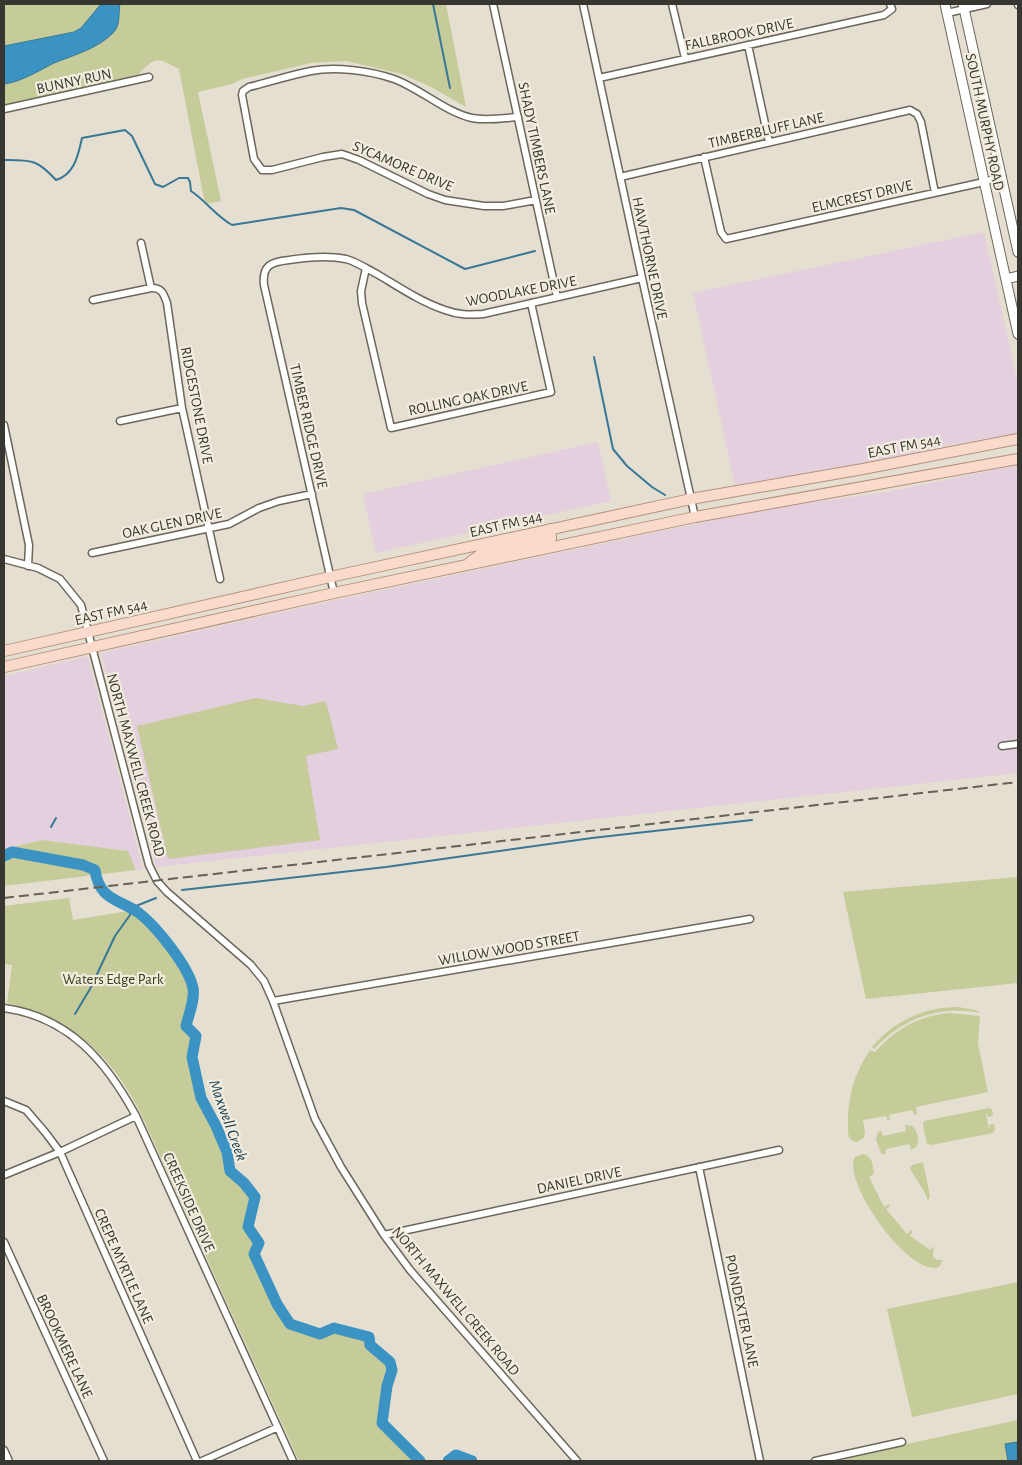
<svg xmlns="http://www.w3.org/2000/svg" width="1022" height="1465" font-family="'Alegreya Sans',sans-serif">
<rect width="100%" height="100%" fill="#e5dfd1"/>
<path fill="#e3cfde" d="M984,232L1018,384V432L1013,434L943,446L939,450L735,485L693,293Z
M598,442L611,501L376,553L363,494Z
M1018,465V773L156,867L101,653L336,600L766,509L887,492Z
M88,656L143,869L136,870L128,851L42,840L4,849V676Z"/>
<path fill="#c5cc99" d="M4,4H446L466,107L431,87L402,74L346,61L311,63L242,79L232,84L198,92L221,201L205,204L179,69C156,57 156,56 138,75L4,105Z
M256,698L303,706L326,701L338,749L306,756L320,840L168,859L137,726Z
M42,840L128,851L136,870L4,886V849Z
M1018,877V983L866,999L843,892Z
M69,898L73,920L134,910L140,914L175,951L179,961L189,976L194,989L192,1002L186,1025L196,1036L192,1057L201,1098L216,1126L227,1152L230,1171L244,1183L255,1197L248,1227L259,1243L254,1254L277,1304L290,1324L320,1334L334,1328L369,1337L370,1345L390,1362L392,1370L387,1386L382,1423L420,1461H299L141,1114C112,1055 71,1019 7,1003L12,965L4,964V906Z
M958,1007L976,1010L980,1013C939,1005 903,1018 874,1049L872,1047C894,1021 924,1007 958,1007Z
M949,1013L980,1016L978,1043L988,1092L916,1107L917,1113L916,1115L914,1114L912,1110L889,1115L890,1120L888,1121L886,1116L863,1120L865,1132L864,1138L857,1142C850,1141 848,1137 848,1130C847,1100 853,1075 870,1050L875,1052C895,1029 919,1016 949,1013Z
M989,1108L992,1110L993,1116L988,1117L987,1113L986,1114L989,1129L990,1128L989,1125L994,1124L995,1129L993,1133L931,1145L927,1144L923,1125L924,1121Z
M905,1125L912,1126C918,1131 920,1140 916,1147L911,1150L909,1144L886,1149L885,1155L881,1153L876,1139L878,1132L881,1131L883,1136L906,1131Z
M863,1154C873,1156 873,1166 874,1174L869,1177L884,1207L889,1204L890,1206L886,1209L907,1234L911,1230L913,1231L910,1236L930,1250L934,1246C932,1254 932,1261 943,1260L939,1267C909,1278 841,1180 855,1157Z
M923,1162L930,1196L928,1201C926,1190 915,1180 910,1168L912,1165Z
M1018,1282V1394L912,1417L887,1309Z
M1018,1420V1461H827Z"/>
<path fill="#3a93c2" stroke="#397796" d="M101,4H120C118,14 121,25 113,33C97,49 74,55 54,63C38,71 21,82 4,84V46L74,32L81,28Z
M1017,1442L1018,1461H1008L1005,1444Z"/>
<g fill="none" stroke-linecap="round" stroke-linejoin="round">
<path stroke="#397796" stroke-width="2" d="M433,4L450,88
M4,160C31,160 37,159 56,180C75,174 78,155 82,138L125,130L132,136L155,184L163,187L179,178H188L190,182L191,191C206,201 216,216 232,225L341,208L354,210L465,269L535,251
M594,357L613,449L627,466L652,487L665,495
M51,827L56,818
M182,890L386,867L592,838L752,820
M75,1014L90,989L115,936L130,915L131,908L156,898"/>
<path stroke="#3a93c2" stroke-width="11" d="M4,856L12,852L83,865L95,870C99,900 119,899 139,913C156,926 189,967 193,988C195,999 189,1014 186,1026L196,1036L192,1057L201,1098L216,1126L227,1152L230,1171L244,1183L255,1197L248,1227L259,1243L254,1254L277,1304L290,1324L320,1334L334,1328L369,1337L370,1345L390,1362L392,1370L387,1386L382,1423L420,1461
M448,1461L456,1455L472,1461"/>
<g stroke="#6c675b" stroke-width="9">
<path id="minor" d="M493,4L557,297
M583,4L642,278L695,517
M672,4L685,58
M1018,4V5
M947,13L987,4
M748,45L769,142
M599,78L884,15L892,9L890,4
M4,109L149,77
M518,117C503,118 487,121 472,118C447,113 419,88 394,79C371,71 335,66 311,71C290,75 270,82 249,87L243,91L242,95L254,159L262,170H272L323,157L342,154L359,160L428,194L445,200L484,206H503L536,200
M704,157L721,232L726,239L984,182L1002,176
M620,177L910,110L917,114L921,122L935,193
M141,243L151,288
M366,268L361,291L362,303L391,428L551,392L531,303
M93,300L151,288C162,287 164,295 167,303L182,408L220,579
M120,421L182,408
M4,425L29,545L28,566
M92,553L229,524L259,508L279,501L312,494
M4,559L38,568L60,579L81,605L149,865L157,881L167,892L251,965L264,981L273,1001L315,1119L341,1167L384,1235L410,1270L577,1461
M334,593L264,285C262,265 271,262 289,260C308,257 327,255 346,259C357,262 367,269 377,274C399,287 421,302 445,310C458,315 469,315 483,314L642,278
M1002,746L1018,744
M273,1001L750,919
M4,1008C69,1017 106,1061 136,1116L293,1461
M4,1101L26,1110L45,1132L60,1152L197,1461
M699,1167L760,1461
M4,1175L60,1152L136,1116
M384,1235L779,1150
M4,1242L104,1461
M4,1450L9,1461
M202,1461L276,1428
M815,1461L902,1442"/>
</g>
<g stroke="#6c675b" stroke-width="11">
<path id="secondary" d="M945,4L1018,334
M963,4L1018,252
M1006,279L1018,276"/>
</g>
<g stroke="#b4907d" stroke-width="12">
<path id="primary" d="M470,562L481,554L551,538L550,529
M4,651L330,577L691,499L863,469L1018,439
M4,667L334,593L695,517L1018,459"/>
</g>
<use href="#minor" stroke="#fff" stroke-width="6"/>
<use href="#secondary" stroke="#fff" stroke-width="9"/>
<use href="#primary" stroke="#fadaca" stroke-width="10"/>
<path stroke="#646159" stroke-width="2" stroke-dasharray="10 5" stroke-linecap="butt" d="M4,898L1018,782"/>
</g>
<g text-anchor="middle" stroke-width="4.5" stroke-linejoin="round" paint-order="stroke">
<g font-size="15" fill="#383630" stroke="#f2edde">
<text transform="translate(739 34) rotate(-12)" y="5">FALLBROOK DRIVE</text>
<text transform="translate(74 81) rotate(-12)" y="5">BUNNY RUN</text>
<text transform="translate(985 122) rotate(78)" y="5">SOUTH MURPHY ROAD</text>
<text transform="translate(766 130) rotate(-13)" y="5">TIMBERBLUFF LANE</text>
<text transform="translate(537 148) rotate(78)" y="5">SHADY TIMBERS LANE</text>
<text transform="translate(403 166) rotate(23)" y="5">SYCAMORE DRIVE</text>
<text transform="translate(862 196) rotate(-13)" y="5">ELMCREST DRIVE</text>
<text transform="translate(650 258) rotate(78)" y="5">HAWTHORNE DRIVE</text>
<text transform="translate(521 291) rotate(-11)" y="5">WOODLAKE DRIVE</text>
<text transform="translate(468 398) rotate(-12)" y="5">ROLLING OAK DRIVE</text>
<text transform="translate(197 405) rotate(79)" y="5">RIDGESTONE DRIVE</text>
<text transform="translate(309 426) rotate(77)" y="5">TIMBER RIDGE DRIVE</text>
<text transform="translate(904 446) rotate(-11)" y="5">EAST FM 544</text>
<text transform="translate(172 523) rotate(-12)" y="5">OAK GLEN DRIVE</text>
<text transform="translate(506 524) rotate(-13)" y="5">EAST FM 544</text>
<text transform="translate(111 612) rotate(-13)" y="5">EAST FM 544</text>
<text transform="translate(136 765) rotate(75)" y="5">NORTH MAXWELL CREEK ROAD</text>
<text transform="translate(509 948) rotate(-10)" y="5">WILLOW WOOD STREET</text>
<text transform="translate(579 1180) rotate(-12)" y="5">DANIEL DRIVE</text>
<text transform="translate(189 1202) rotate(66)" y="5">CREEKSIDE DRIVE</text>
<text transform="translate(124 1266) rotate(66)" y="5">CREPE MYRTLE LANE</text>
<text transform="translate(456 1301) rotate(50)" y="5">NORTH MAXWELL CREEK ROAD</text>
<text transform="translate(742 1311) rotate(78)" y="5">POINDEXTER LANE</text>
<text transform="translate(65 1346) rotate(65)" y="5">BROOKMERE LANE</text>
</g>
<g font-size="15" fill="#393d19" stroke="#f2edde">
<text x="113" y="984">Waters Edge Park</text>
</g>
<g font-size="16" font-style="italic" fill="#10374b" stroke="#f2edde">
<text transform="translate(229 1120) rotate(70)" y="6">Maxwell Creek</text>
</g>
</g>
<rect width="1022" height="1465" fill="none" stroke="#383630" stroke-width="10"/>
</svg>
